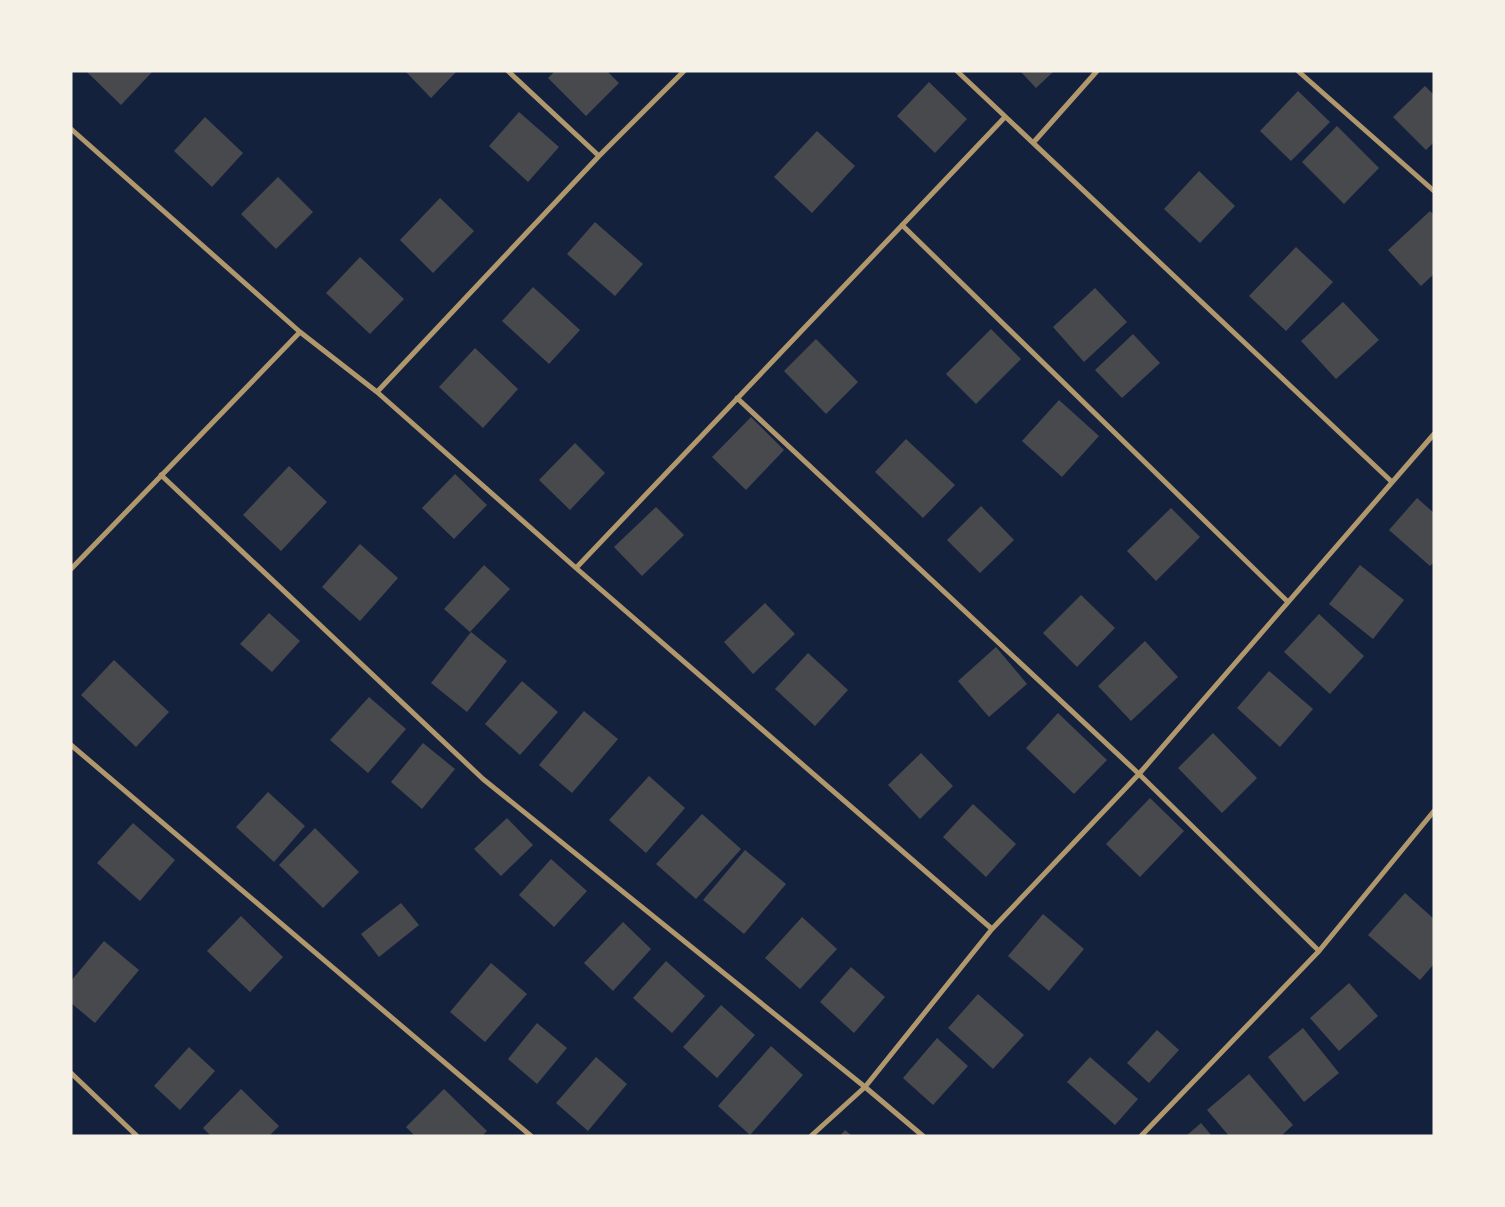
<svg xmlns="http://www.w3.org/2000/svg" width="1505" height="1207" font-family="Lato,sans-serif">
<rect width="100%" height="100%" fill="#14213d"/>
<path fill="#48494c" d="M86,71H153L121,105Z
M405,71H457L431,98Z
M555,71H607L619,83L586,116L548,78Z
M1020,71H1054L1036,88Z
M929,82L967,119L935,153L897,116Z
M1425,86L1434,95V142L1426,150L1393,117Z
M1298,91L1330,122L1291,161L1260,131Z
M519,112L559,147L528,182L489,146Z
M205,117L243,153L212,187L174,151Z
M1337,126L1379,168L1344,204L1302,162Z
M817,131L855,166L812,213L774,177Z
M1199,171L1235,206L1200,243L1164,209Z
M278,177L313,212L276,249L241,214Z
M440,198L474,231L433,273L400,240Z
M1430,211L1434,215V274L1421,286L1388,250Z
M595,222L643,264L615,296L567,254Z
M1296,247L1333,282L1286,331L1249,296Z
M360,257L404,299L370,334L326,293Z
M533,287L580,330L549,364L502,321Z
M1095,288L1127,322L1084,362L1053,327Z
M1343,302L1379,340L1336,379L1301,341Z
M991,329L1021,359L976,404L946,374Z
M1133,334L1160,363L1122,398L1095,370Z
M816,339L858,382L826,414L784,371Z
M475,348L518,389L483,428L439,387Z
M1059,400L1099,436L1062,477L1022,441Z
M751,417L784,450L746,490L712,457Z
M906,439L955,485L923,518L875,472Z
M575,443L605,473L570,510L539,480Z
M289,466L327,502L281,551L243,515Z
M455,474L487,505L454,539L422,508Z
M1417,498L1434,513V562L1430,566L1389,530Z
M981,506L1014,540L980,573L947,540Z
M656,507L684,535L642,576L614,547Z
M1171,508L1200,537L1156,581L1127,551Z
M360,544L398,578L360,621L322,587Z
M484,565L510,589L470,632L444,609Z
M1360,565L1404,600L1373,639L1329,604Z
M1081,595L1115,628L1077,667L1043,633Z
M765,603L795,634L753,674L724,642Z
M269,613L300,641L272,672L240,644Z
M1319,614L1364,656L1330,694L1284,652Z
M471,632L507,661L467,712L431,683Z
M1145,641L1178,677L1131,721L1098,686Z
M996,647L1027,684L989,717L958,681Z
M808,653L848,690L815,726L775,689Z
M114,660L169,712L136,747L81,695Z
M1269,671L1313,709L1280,747L1237,708Z
M522,681L558,712L520,755L485,724Z
M369,697L406,729L368,773L330,740Z
M584,711L618,739L572,793L539,765Z
M1058,713L1107,760L1074,794L1026,748Z
M1213,733L1257,778L1222,813L1178,768Z
M423,743L455,769L422,809L391,782Z
M921,753L953,786L920,819L888,785Z
M649,776L685,808L646,853L609,820Z
M268,792L305,826L274,862L236,827Z
M1150,798L1184,831L1140,877L1106,844Z
M973,804L1016,844L986,877L943,837Z
M702,814L741,849L696,899L656,864Z
M507,818L533,845L501,876L474,849Z
M133,823L175,860L140,901L97,863Z
M315,828L359,872L323,908L279,865Z
M745,850L786,884L744,934L703,900Z
M551,859L587,891L554,927L519,895Z
M1405,893L1434,919V964L1420,980L1368,935Z
M401,903L419,925L379,957L361,934Z
M1043,914L1084,949L1049,991L1008,956Z
M241,916L283,957L250,992L207,951Z
M802,917L837,949L800,989L765,958Z
M623,922L651,949L613,991L584,963Z
M104,941L139,970L95,1023L71,1003V981Z
M666,961L705,996L672,1033L633,998Z
M491,963L527,994L485,1042L450,1012Z
M851,967L885,997L854,1033L820,1002Z
M1349,983L1378,1016L1339,1051L1310,1018Z
M978,994L1024,1035L993,1069L948,1028Z
M721,1005L755,1035L717,1078L683,1047Z
M537,1023L567,1048L537,1084L508,1059Z
M1303,1028L1339,1073L1304,1102L1268,1057Z
M1157,1030L1179,1050L1149,1083L1127,1063Z
M937,1038L968,1066L933,1105L903,1078Z
M771,1046L803,1075L750,1135L718,1106Z
M189,1047L215,1071L180,1110L154,1086Z
M596,1057L627,1084L588,1131L556,1103Z
M1090,1057L1138,1099L1115,1125L1067,1082Z
M1249,1074L1293,1125L1281,1136H1229L1207,1110Z
M241,1089L279,1126L269,1136H211L203,1128Z
M444,1089L487,1131L482,1136H415L406,1127Z
M1201,1123L1212,1136H1186Z
M845,1130L852,1136H840Z"/>
<g fill="none" stroke-linecap="round" stroke-linejoin="round">
<path stroke="#b1986c" stroke-width="5" d="M508,71L599,156
M957,71L1392,482
M1298,71L1434,191
M71,129L300,332L377,392L576,568L992,929
M1033,143L1097,71
M902,225L1288,602
M377,392L599,156L684,71
M737,398L1139,774L1319,951
M161,475L483,779L865,1087L923,1136
M576,568L1005,117
M71,569L300,332
M71,745L531,1136
M71,1073L137,1136
M811,1136L865,1087L992,929L1139,774L1434,434
M1141,1136L1319,951L1434,811"/>
</g>
<rect width="1505" height="1207" fill="none" stroke="#f6f1e7" stroke-width="145"/>
</svg>
